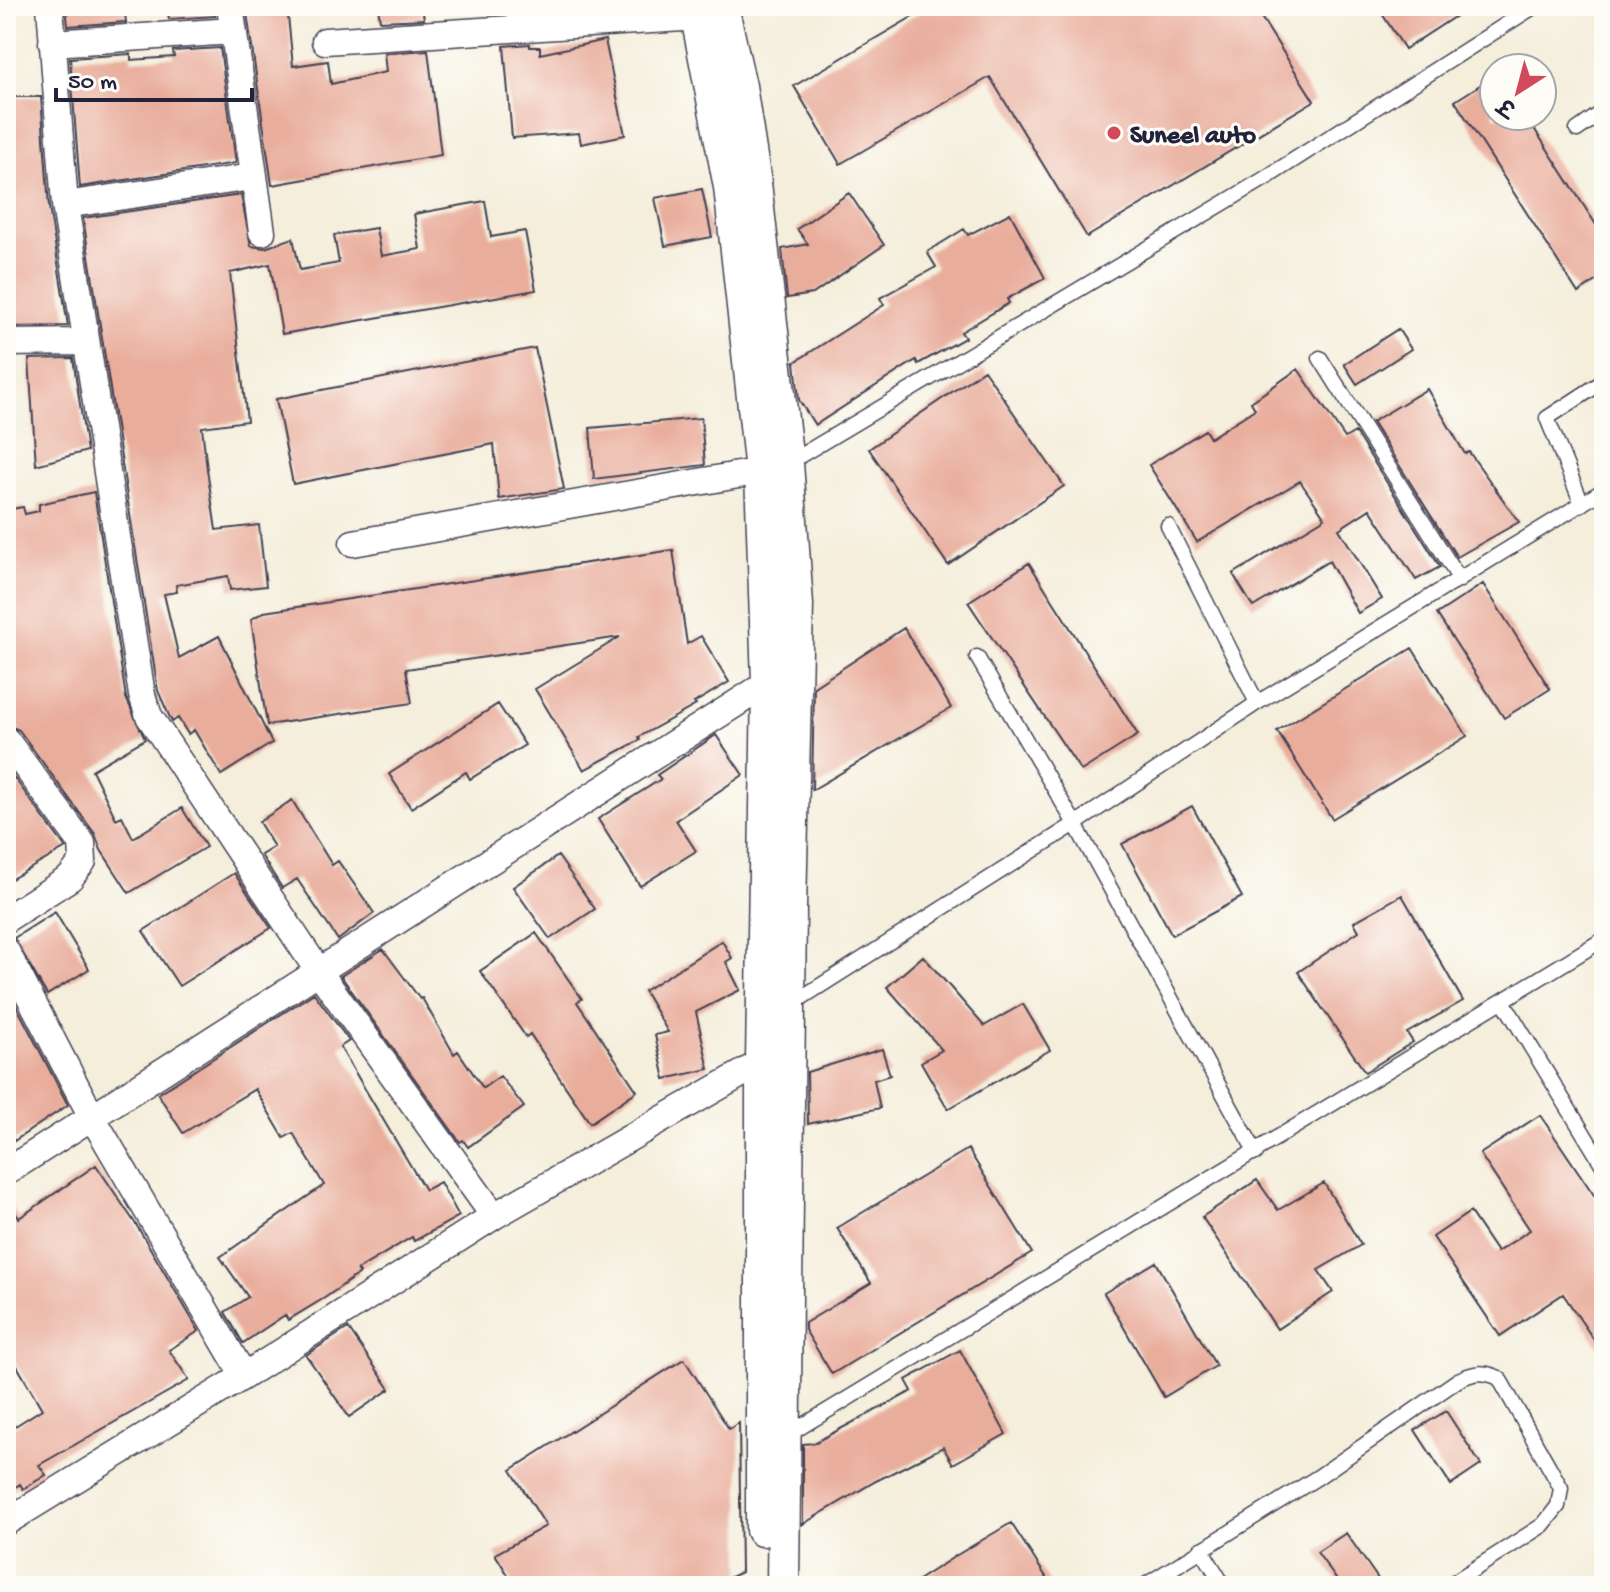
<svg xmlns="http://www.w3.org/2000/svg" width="1610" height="1592" font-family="'Gochi Hand','Playpen Sans Deva',sans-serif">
<rect width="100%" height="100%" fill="#fdfcf7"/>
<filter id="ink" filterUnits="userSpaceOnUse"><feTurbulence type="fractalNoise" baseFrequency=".0125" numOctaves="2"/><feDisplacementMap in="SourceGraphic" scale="16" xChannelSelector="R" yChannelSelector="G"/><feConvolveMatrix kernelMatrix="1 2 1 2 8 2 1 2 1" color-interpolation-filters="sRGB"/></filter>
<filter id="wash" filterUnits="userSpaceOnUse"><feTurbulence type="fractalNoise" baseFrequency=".006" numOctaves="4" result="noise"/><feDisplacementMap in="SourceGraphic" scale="32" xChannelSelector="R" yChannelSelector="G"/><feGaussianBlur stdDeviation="1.8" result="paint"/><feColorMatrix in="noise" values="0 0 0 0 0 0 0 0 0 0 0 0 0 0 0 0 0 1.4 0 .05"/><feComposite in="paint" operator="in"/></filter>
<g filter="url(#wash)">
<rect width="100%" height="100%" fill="#f4eedb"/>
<g id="blocks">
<path fill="#e9ad9c" d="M66,6H124L126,22L68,26Z
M167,6H214L215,16L169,19Z
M246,6H287L293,66L328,61L331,84L386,72L384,53L428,50L441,155L272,185Z
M378,6H422L424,19L380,21Z
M931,6H1254L1314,101L1087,237L990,77L840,164L794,86Z
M1377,6H1471L1405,49Z
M605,40L625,135L581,144L579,133L512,138L504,46L530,44V47H540V54Z
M220,48L236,163L80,187L70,58L131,54V60L174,57L173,51Z
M1494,76V116H1526L1604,237V276L1578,293L1455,101Z
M6,97H41L49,207L68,326L6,327Z
M702,189L712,237L665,246L655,198Z
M849,193L884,245L813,294L787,298L782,249L808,244L797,229Z
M241,195L251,246L265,248L293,238L300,270L339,263L334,235L376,228L381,256L420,249L414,214L485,201L491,237L525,231L536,290L282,334L270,264L230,273L247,421L202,427L207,469L216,530L259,525L266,586L230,590L228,576L176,585L177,592L164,594L179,658L219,636L272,743L221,775L194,730L188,734L178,718L172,722L158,691L83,218Z
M1010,213L1045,278L1007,299L1009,303L961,332L965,338L918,364L916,360L815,425L799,400L795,362L884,305L880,298L936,267L927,252L964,229L968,235Z
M1398,329L1411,349L1357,384L1344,364Z
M535,348L564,489L499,499L494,444L293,484L276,399Z
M73,358L87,451L36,465L29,359Z
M1298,369L1345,438L1355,432L1440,567L1416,580L1370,509L1339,529L1382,599L1358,613L1329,561L1253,607L1233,574L1325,518L1300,481L1197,542L1149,465L1205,430L1210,438L1255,409L1251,402Z
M984,370L1064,486L948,565L869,449Z
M1427,389L1465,454L1469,452L1519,522L1457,557L1372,422Z
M701,418L705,465L594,479L590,428Z
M94,492L126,698L145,739L92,770L116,819L122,816L133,838L182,808L206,847L129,893L101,850L95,834L19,730L6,724V510L23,507L25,514L39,511V504Z
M673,550L687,644L701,636L729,682L694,703L696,705L639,737L640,740L584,770L535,689L620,637L406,669L412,703L267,725L251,619L264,612Z
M1029,563L1138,735L1081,771L968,602Z
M1483,584L1550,689L1504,718L1437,614Z
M904,628L951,708L812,790L814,687Z
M1412,648L1467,736L1332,819L1277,731Z
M498,704L525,745L470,779L466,772L411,808L389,774Z
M716,735L743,775L676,820L696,851L640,886L598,819L661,779L657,775Z
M9,771L66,848L6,882V773Z
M292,800L332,865L338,861L374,913L338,940L297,879L282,888L261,855L274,847L259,822Z
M1192,806L1242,897L1172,935L1122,844Z
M558,856L595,909L550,939L513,887Z
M234,873L271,928L179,986L143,931Z
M1402,895L1463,1001L1407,1033L1413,1042L1365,1072L1298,972L1359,931L1354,922Z
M55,912L89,969L47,995L14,938Z
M536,933L582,999L577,1002L637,1091L590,1123L530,1034L526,1037L480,971Z
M722,941L732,958L726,962L740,990L696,1012L709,1069L665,1079L655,1035L668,1032L644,991Z
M383,949L420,999L422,998L454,1054L458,1051L483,1088L500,1076L524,1107L468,1147L463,1140L460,1142L341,976Z
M923,956L984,1026L1023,1004L1050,1050L948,1109L921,1062L942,1050L887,987Z
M6,986L68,1105L14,1141L6,1128Z
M314,993L349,1041L340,1047L425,1190L440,1182L459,1216L414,1241L412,1237L357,1270L360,1273L326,1297L288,1320L285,1315L243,1343L225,1312L248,1297L220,1257L324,1185L293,1133L284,1138L255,1089L183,1133L158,1094Z
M882,1049L890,1075L874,1080L880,1108L808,1124L807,1072Z
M1540,1115L1604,1210V1355L1563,1294L1500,1336L1433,1237L1470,1212L1497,1252L1530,1230L1480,1154Z
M968,1149L1032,1253L832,1374L805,1330V1323L871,1283L837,1228Z
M96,1165L137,1226L199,1331L169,1350L189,1380L39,1465L46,1475L23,1489L20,1484L6,1494V1432L42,1409L6,1347V1199L19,1218Z
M1257,1180L1278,1210L1324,1183L1361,1245L1318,1270L1333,1292L1277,1329L1202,1217Z
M1156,1262L1216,1366L1164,1397L1104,1293Z
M348,1328L390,1389L349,1417L306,1355Z
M960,1350L1006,1434L953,1464L943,1447L876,1481L803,1524V1444L814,1443L912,1391L906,1380Z
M684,1359L729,1429L739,1423L741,1572L722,1581L724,1586H515L495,1554L546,1526L511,1470Z
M1446,1411L1481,1465L1451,1485L1415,1430Z
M1011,1523L1052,1586H909L957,1555Z
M1346,1533L1383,1586H1341L1317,1552Z"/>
</g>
</g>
<g filter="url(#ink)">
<use href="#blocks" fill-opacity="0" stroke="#424153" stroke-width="2"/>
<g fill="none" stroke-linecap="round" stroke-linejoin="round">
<g stroke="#424153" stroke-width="17">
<path id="service" d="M1577,130L1604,111
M1320,358L1460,580
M788,463L1264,179L1535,6
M1582,504L1547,418L1604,381
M1168,526L1257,703
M977,657L1075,824L1256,1153
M1503,1001L1604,1167
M790,1005L1075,824L1257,703L1604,490
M786,1436L1604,939
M1201,1549L1224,1586
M1144,1586L1318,1477L1458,1380C1474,1372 1483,1371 1499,1378L1561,1488L1558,1506L1543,1525L1448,1586"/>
</g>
<g stroke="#424153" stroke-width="29">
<path id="minor" d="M50,6L65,205L142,695L149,716L319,972L494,1216
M230,6L262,232
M325,41L699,17
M52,43L233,31
M65,205L252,177
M6,343L85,342
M353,543L761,471
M6,740L82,843L83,861L70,878L6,919
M6,951L91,1115L244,1376
M6,1172L768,683L783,680
M6,1522L244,1376L494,1216L762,1062L777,1060"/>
</g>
<g stroke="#424153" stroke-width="35">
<path id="tertiary" d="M695,6L730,187L761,471L768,683L762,1062V1530
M722,6L740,86L755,183L787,463L797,605L790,909L783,1586"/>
</g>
<use href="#service" stroke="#fff" stroke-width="14"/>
<use href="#minor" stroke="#fff" stroke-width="26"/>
<use href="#tertiary" stroke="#fff" stroke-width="32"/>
</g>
</g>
<circle fill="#d1495b" stroke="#fdfcf7" stroke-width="3" cx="1114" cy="133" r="8"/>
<g text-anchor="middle" stroke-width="6" stroke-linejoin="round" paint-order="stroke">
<g font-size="26" font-weight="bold" fill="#22223b" stroke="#fdfcf7" text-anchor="start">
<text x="1130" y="142">Suneel auto</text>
</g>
</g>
<rect width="1610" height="1592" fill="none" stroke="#fdfcf7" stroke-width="32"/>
<g transform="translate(1518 92) rotate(216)"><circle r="38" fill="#fdfcf7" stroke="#a5a5ac" stroke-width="2"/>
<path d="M0-6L14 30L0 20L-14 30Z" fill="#d1495b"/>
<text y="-12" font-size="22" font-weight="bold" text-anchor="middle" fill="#22223b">उ</text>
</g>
<path d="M56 88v12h196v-12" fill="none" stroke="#22223b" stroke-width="4"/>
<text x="68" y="88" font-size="24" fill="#22223b" stroke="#fdfcf7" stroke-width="6" paint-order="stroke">50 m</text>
</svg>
